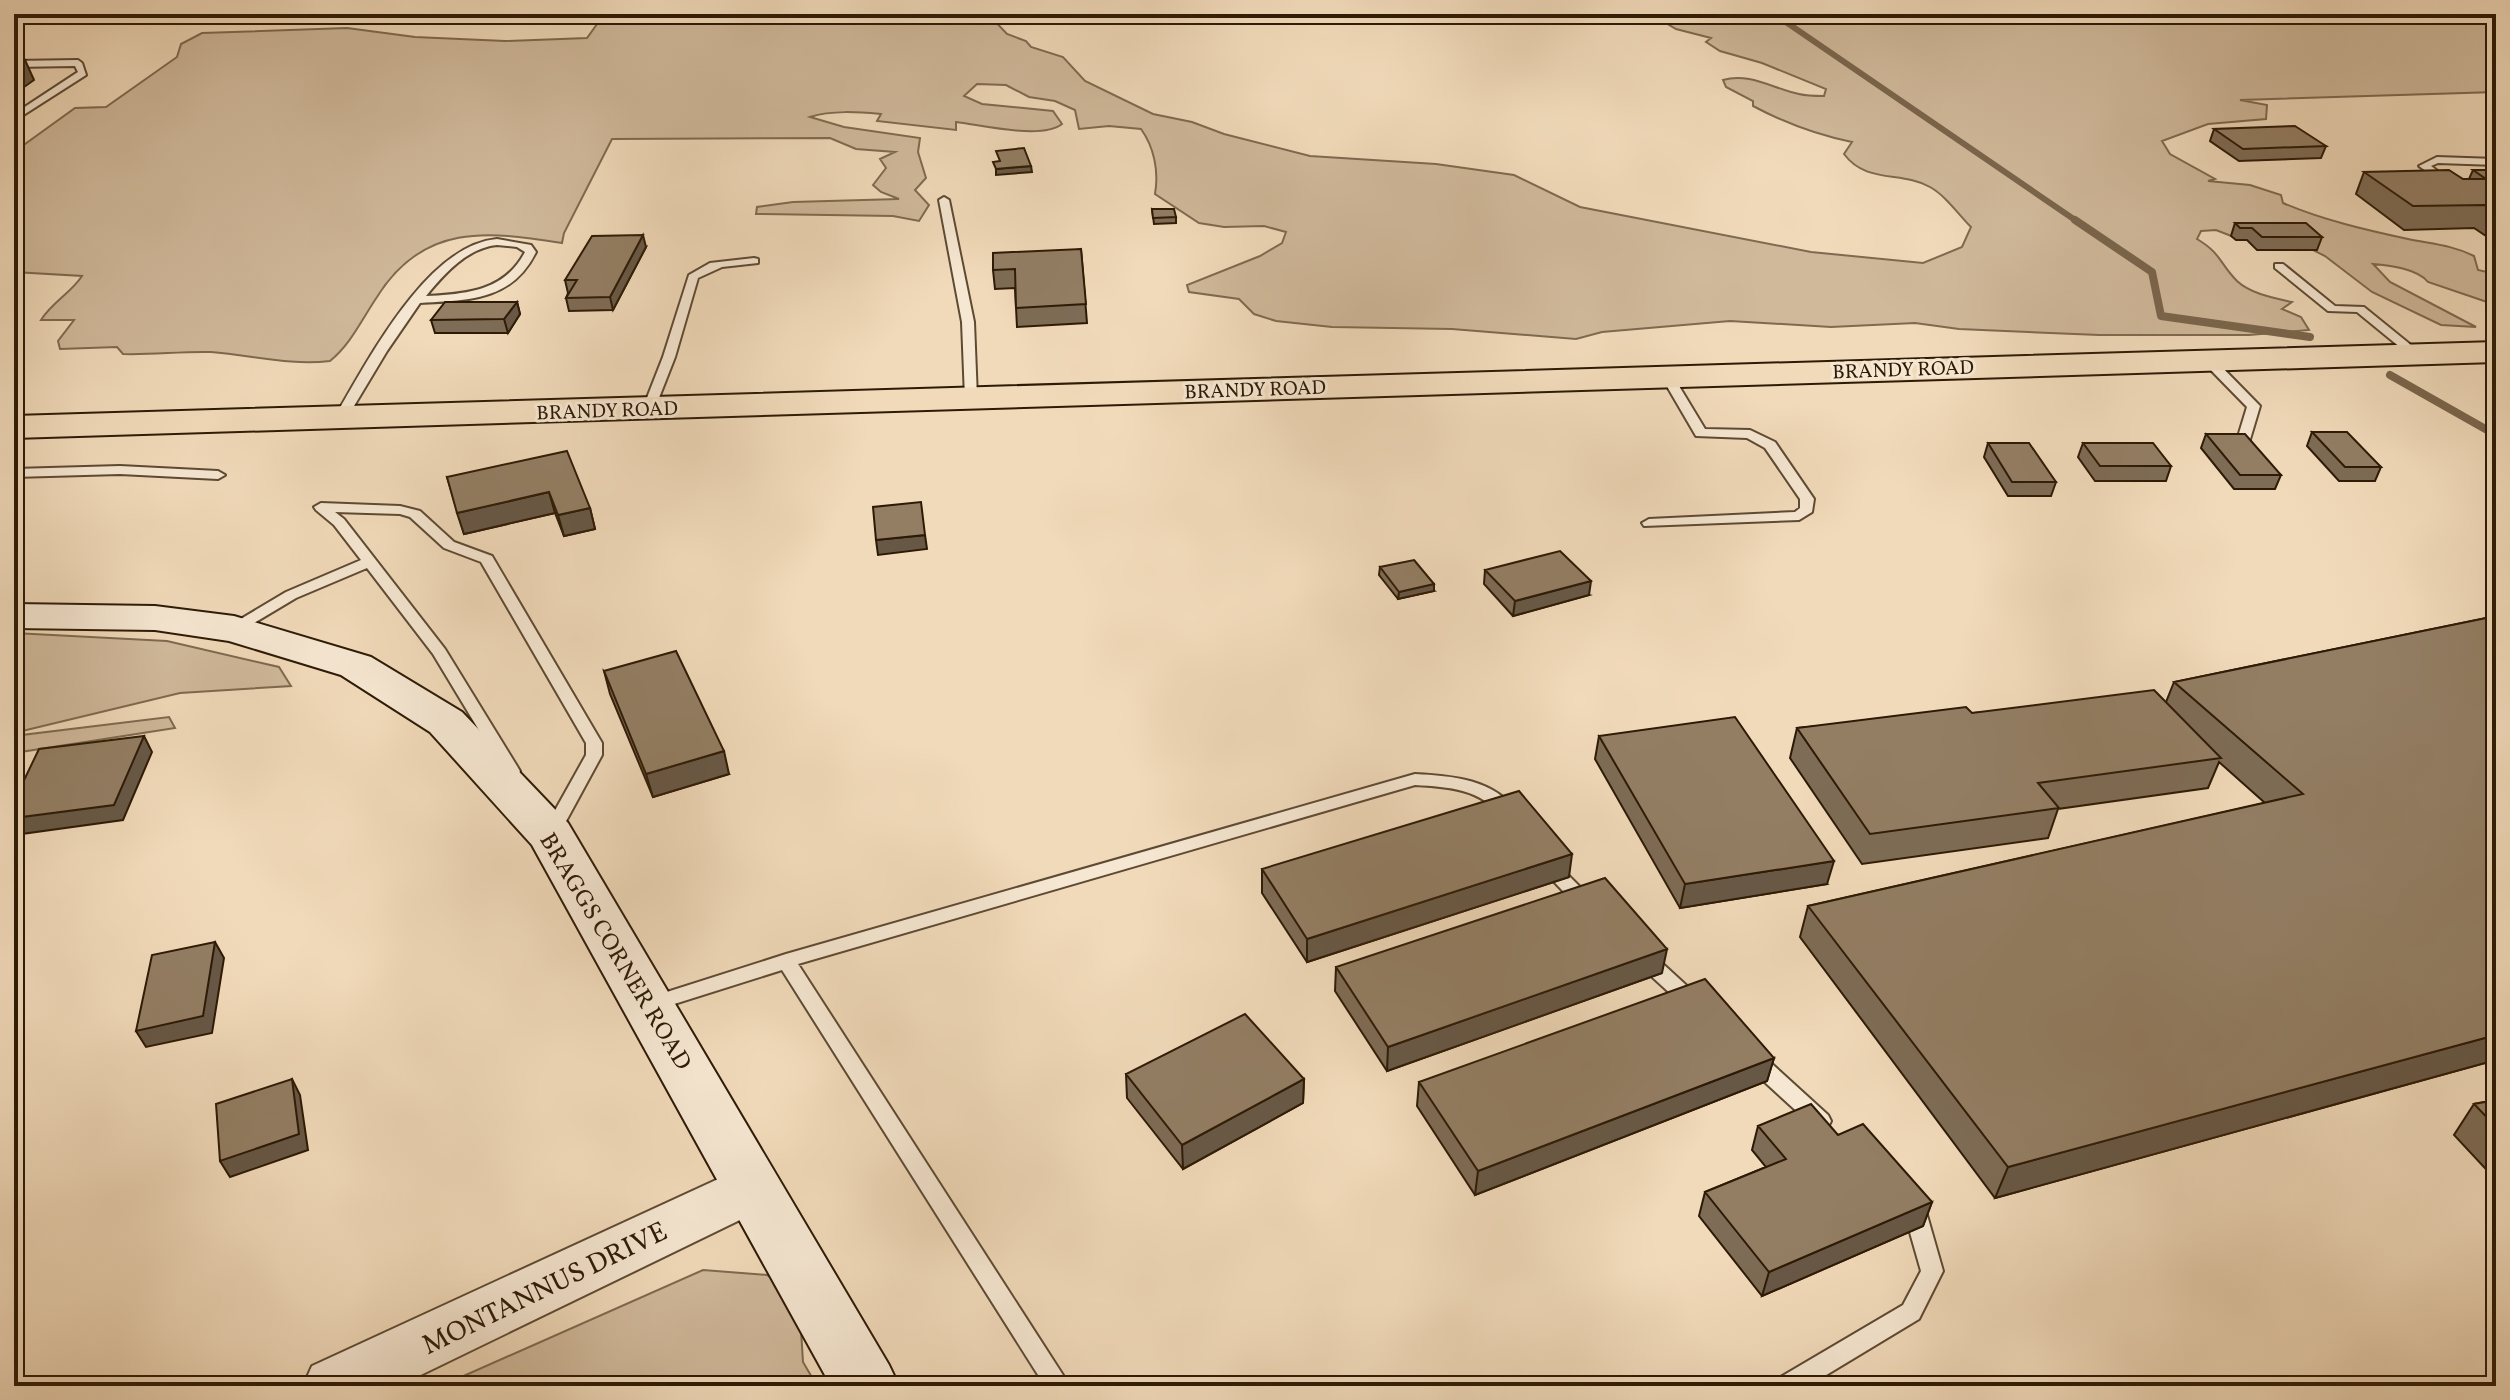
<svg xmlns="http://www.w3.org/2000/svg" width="2510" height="1400" font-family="Vollkorn,serif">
<rect width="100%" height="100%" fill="#f1daba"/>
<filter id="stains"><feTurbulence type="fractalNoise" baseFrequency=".0025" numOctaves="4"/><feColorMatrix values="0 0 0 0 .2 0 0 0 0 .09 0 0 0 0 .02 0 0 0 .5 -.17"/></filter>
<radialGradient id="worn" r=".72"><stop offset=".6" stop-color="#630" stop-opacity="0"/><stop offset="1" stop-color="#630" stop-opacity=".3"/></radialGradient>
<path fill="#d0b99b" stroke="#7e6a50" stroke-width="2" d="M610,14H988L1007,34L1026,41L1031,47L1063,57L1085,81L1153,114L1192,122L1224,134L1310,156L1436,164L1514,175L1580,207L1811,252L1923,263L1962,247L1971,227C1958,214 1946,196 1930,187C1902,171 1866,184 1844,154L1852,142C1817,135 1785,123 1753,106V101L1726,87L1723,80C1749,72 1774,89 1799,94C1807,96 1816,96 1824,96L1826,89L1762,63L1720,51L1706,42L1711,38L1676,29L1651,14H2496V92L2240,100L2267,105L2266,119L2208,124L2162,141L2170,154L2215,179L2208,181L2250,185L2281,195L2283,203C2323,220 2366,230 2408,239C2432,244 2452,245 2474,256L2478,270L2496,274V305L2428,282C2418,269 2389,265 2373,264L2390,282L2476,327L2441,325L2372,292L2325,256L2305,246L2239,239L2216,230L2201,231L2197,239C2222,254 2219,263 2237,281C2251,294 2274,298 2292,302L2282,309L2301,317L2309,330L2249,335H2099L1959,329L1915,323L1831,327L1730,321L1602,332L1576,339L1452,329L1332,327L1276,321L1254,314L1239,299L1189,292L1187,285L1260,256L1282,243L1286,232L1264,226L1224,227L1199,223L1155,194C1159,171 1154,147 1141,129L1109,126L1079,129L1075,110L1055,101L1029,97L1006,85L977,84L964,96L982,104L1053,111L1062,124C1042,140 982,125 956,122V130L877,121L881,114C858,112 832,110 810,117L844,127L920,138L918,152L926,178L915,190L929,205L919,221L893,216L756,214L757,207L793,202L899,199L881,192L873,185L886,168L880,159L895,152L856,149L830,138L612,139L564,233L562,243C487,231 423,223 377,297C362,319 351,344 330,361C290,366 252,355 211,352C182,351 153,355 123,354L117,347L60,349L58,341L74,320H41C52,302 71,293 82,276L14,272V152L75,108L106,107L177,57L181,44L202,33L347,28L415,37L505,41L587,38L600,20Z
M14,633L167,641L279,667L291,686L180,693L14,733Z
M169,717L175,728L14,753V736Z
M703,1270L767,1275L799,1298L803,1362L817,1386H441Z"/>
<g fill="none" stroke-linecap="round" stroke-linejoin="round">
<path stroke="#7a664d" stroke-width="6" d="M1774,14L2078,222"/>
<path stroke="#7a664d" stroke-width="8" d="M2075,220L2152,272L2161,316L2310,337
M2390,375L2496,435"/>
<g stroke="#5e4a33" stroke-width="4">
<path id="service" d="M78,60L82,63L86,75L14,121V114L78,72L75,66L14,67V61Z
M2437,157L2496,159V165L2438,163L2431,166L2451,181L2452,183L2447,186L2419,166Z
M944,197L949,200L974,322L977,398L971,402L965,398L962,322L939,200Z
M497,239L531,245L536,252C512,301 469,300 420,303L387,351L345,421H335L334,418C367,363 426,245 497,239ZM497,245L517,247L525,252C505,291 466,294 426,296C444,274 467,248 497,245Z
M754,258L758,259V263L722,267L698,278L675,357L655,408L653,411H645L643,408L663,357L689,275L710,263Z
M2275,264H2283L2335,306L2364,307L2422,354L2416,358L2412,357L2357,312L2328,311L2275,268Z
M2208,356L2212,357L2260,406L2245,456H2235L2233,453L2247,407L2204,363L2202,360Z
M1667,372L1673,376L1705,429L1750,430L1775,442L1814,499L1812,512L1799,520L1644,526L1642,523L1649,519L1795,512L1800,508V499L1765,448L1747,438L1696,436L1661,376Z
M120,466L218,471L225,475L218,479L120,474L14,477V469Z
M321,503L400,506L420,511L454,542L492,556L602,743V755L558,836H546L543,832L586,755V743L481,562L444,548L410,517L400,514L335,512L344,519L445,649L520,771L518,775H506L433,654L367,568L296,598L239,632H229L226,629L229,626L286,592L361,560L334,525L316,510L314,507Z
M1415,774C1453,776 1494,779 1518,813L1515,817H1503C1480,789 1450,787 1415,785L798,964L1070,1386H1045L782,970L652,1011L645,1009L642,1004L645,999L786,954Z
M1547,858L1553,860L1592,899L1595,904L1592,909H1580L1541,868L1538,864L1541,860Z
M1644,951L1651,953L1699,997L1702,1002L1699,1007L1692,1009L1685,1007L1637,963L1635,958L1637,953Z
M1753,1051L1760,1053L1828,1115L1831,1121L1828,1127L1821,1129L1814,1127L1746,1065L1743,1059L1746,1053Z
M1914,1199L1922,1202L1925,1208L1943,1271L1919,1319L1808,1386H1775L1779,1378L1903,1305L1921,1271L1903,1208L1906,1202Z"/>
</g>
<g stroke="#5e4a33" stroke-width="4">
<path id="tertiary" d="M753,1163L773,1170L781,1187L773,1204L398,1386H303L312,1366Z"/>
</g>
<g stroke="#2d1a06" stroke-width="4">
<path id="secondary" d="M14,604L155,606L234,616L371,657L462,712L568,823L889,1365L899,1386H831L532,845L430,732L341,675L229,641L155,630L14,628Z"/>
</g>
<g stroke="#2d1a06" stroke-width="4">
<path id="primary" d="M2496,342V362L14,438V416Z"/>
</g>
<use href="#service" fill="#f6e7d2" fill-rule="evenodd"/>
<use href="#tertiary" fill="#f6e7d2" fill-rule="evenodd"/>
<use href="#secondary" fill="#f6e7d2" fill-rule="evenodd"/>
<use href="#primary" fill="#f1daba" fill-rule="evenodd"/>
</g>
<path fill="#7e6c56" stroke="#2d1a06" stroke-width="2" d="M2214,129L2326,146L2321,158L2239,161L2210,141Z
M2473,170H2496V238H2489L2474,228L2404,230L2356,194L2364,172L2463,179H2469Z
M1152,209L1176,217V223L1154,224Z
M2235,223L2322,237L2317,250H2257L2247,240H2236L2231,236Z
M646,247L613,310L569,311L566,298L568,293L565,280Z
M1081,249L1087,323L1017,327L1015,288L995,289L993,270Z
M517,302L520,314L508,333H435L431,320Z
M2312,432L2381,467L2375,481H2339L2307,446Z
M2206,434L2281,475L2275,489H2234L2201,448Z
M1988,443L2056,482L2051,496H2008L1984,457Z
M2083,443L2171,466L2166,481H2095L2078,457Z
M447,477L590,508L595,529L564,536L555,513L464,534Z
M1380,567L1434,591L1398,599L1379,575Z
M1485,570L1589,595L1513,616L1484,584Z
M2496,616V1060L1995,1198L1800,937L1808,906L2265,803L2219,762L2208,788L2058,809L2048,838L1862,864L1790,758L1797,728L1972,713L2166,702L2174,682Z
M604,671L729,774L653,797L610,694Z
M1599,736L1827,884L1680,908L1595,759Z
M1262,869L1569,877L1307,962L1262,893Z
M1336,967L1662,973L1387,1071L1335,991Z
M1774,1058L1767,1081L1475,1195L1417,1106L1419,1082Z
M1126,1074L1304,1079L1303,1103L1183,1169L1127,1098Z
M2496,1100V1180L2454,1135L2474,1104Z
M1758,1126L1838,1135L1932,1202L1923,1226L1762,1296L1699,1216L1705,1192L1766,1167L1752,1150Z"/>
<path fill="#675846" stroke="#2d1a06" stroke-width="2" d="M25,60L34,80L14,94V67Z
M1031,166L1032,172L996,175V169Z
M643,235L646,247L613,310L610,297Z
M517,302L520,314L508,333L504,319Z
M549,492L555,513L464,534L457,513Z
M590,508L595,529L564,536L558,515Z
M925,535L927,549L878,555L876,540Z
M1591,581L1589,595L1513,616L1515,601Z
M1434,584V591L1398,599L1399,592Z
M144,736L152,752L123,820L14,835V818Z
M724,751L729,774L653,797L646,774Z
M1572,854L1569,877L1307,962V939Z
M1834,861L1827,884L1680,908L1685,884Z
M215,942L224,958L212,1033L146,1047L136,1031Z
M1667,949L1662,973L1387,1071L1388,1047Z
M2496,1035V1060L1995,1198L2008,1167Z
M1774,1058L1767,1081L1475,1195L1478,1171Z
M292,1079L300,1095L308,1150L230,1177L220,1161Z
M1304,1079L1303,1103L1183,1169L1182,1145Z
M1932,1202L1923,1226L1762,1296L1769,1272Z"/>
<path fill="#937e64" stroke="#2d1a06" stroke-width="2" d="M14,60H25L14,67Z
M2295,126L2326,146L2243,149L2214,129Z
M1024,148L1031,166L996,169L993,162L1000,161L996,151Z
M2449,170L2463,179H2486L2473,170H2496V213L2485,205L2413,206L2364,172Z
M1152,209H1174L1176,217L1153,218Z
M2235,223H2306L2322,237H2262L2252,228H2240Z
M643,235L610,297L566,298L577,280H565L592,236Z
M1081,249L1086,304L1016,308L1015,269L993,270V253Z
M445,302H517L504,319L431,320Z
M2312,432H2347L2381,467H2345Z
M2206,434H2245L2281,475H2240Z
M1988,443H2029L2056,482H2012Z
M2083,443H2153L2171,466H2100Z
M567,451L590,508L558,515L549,492L457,513L447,477Z
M921,502L925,535L876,540L873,507Z
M1560,551L1591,581L1515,601L1485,570Z
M1414,560L1434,584L1399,592L1380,567Z
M2496,616V1035L2008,1167L1808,906L2303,794L2174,682Z
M676,651L724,751L646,774L604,671Z
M2154,690L2221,758L2038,783L2059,808L1870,834L1797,728L1966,707L1972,713Z
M1735,717L1834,861L1685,884L1599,736Z
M144,736L114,805L14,818V801L39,749Z
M1519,791L1572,854L1307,939L1262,869Z
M1605,878L1667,949L1388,1047L1336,967Z
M215,942L203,1016L136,1031L152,955Z
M1705,979L1774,1058L1478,1171L1419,1082Z
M1245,1014L1304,1079L1182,1145L1126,1074Z
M292,1079L299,1134L220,1161L216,1104Z
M2496,1100V1127L2474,1104Z
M1811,1104L1838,1135L1863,1124L1932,1202L1769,1272L1705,1192L1786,1159L1758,1126Z"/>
<g text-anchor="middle" stroke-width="6" stroke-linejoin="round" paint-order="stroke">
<g font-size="20" fill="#2d1a06" stroke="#f6e7d2">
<text transform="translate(1903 369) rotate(-2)" y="7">BRANDY ROAD</text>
<text transform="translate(1255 389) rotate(-2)" y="7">BRANDY ROAD</text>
<text transform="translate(607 410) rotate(-2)" y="7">BRANDY ROAD</text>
</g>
<g font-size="24" fill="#2d1a06" stroke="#f6e7d2">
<text transform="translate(616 951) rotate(59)" y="8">BRAGGS CORNER ROAD</text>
</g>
<g font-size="28" fill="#2d1a06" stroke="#f6e7d2">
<text transform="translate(544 1287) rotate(-26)" y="10">MONTANNUS DRIVE</text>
</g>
</g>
<rect width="2510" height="1400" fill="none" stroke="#f1daba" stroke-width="48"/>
<rect x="16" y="16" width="2478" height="1368" fill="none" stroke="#2d1a06" stroke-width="4"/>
<rect x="24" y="24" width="2462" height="1352" fill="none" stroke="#2d1a06" stroke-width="2"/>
<rect width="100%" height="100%" filter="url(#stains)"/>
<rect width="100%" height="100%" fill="url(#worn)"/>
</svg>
